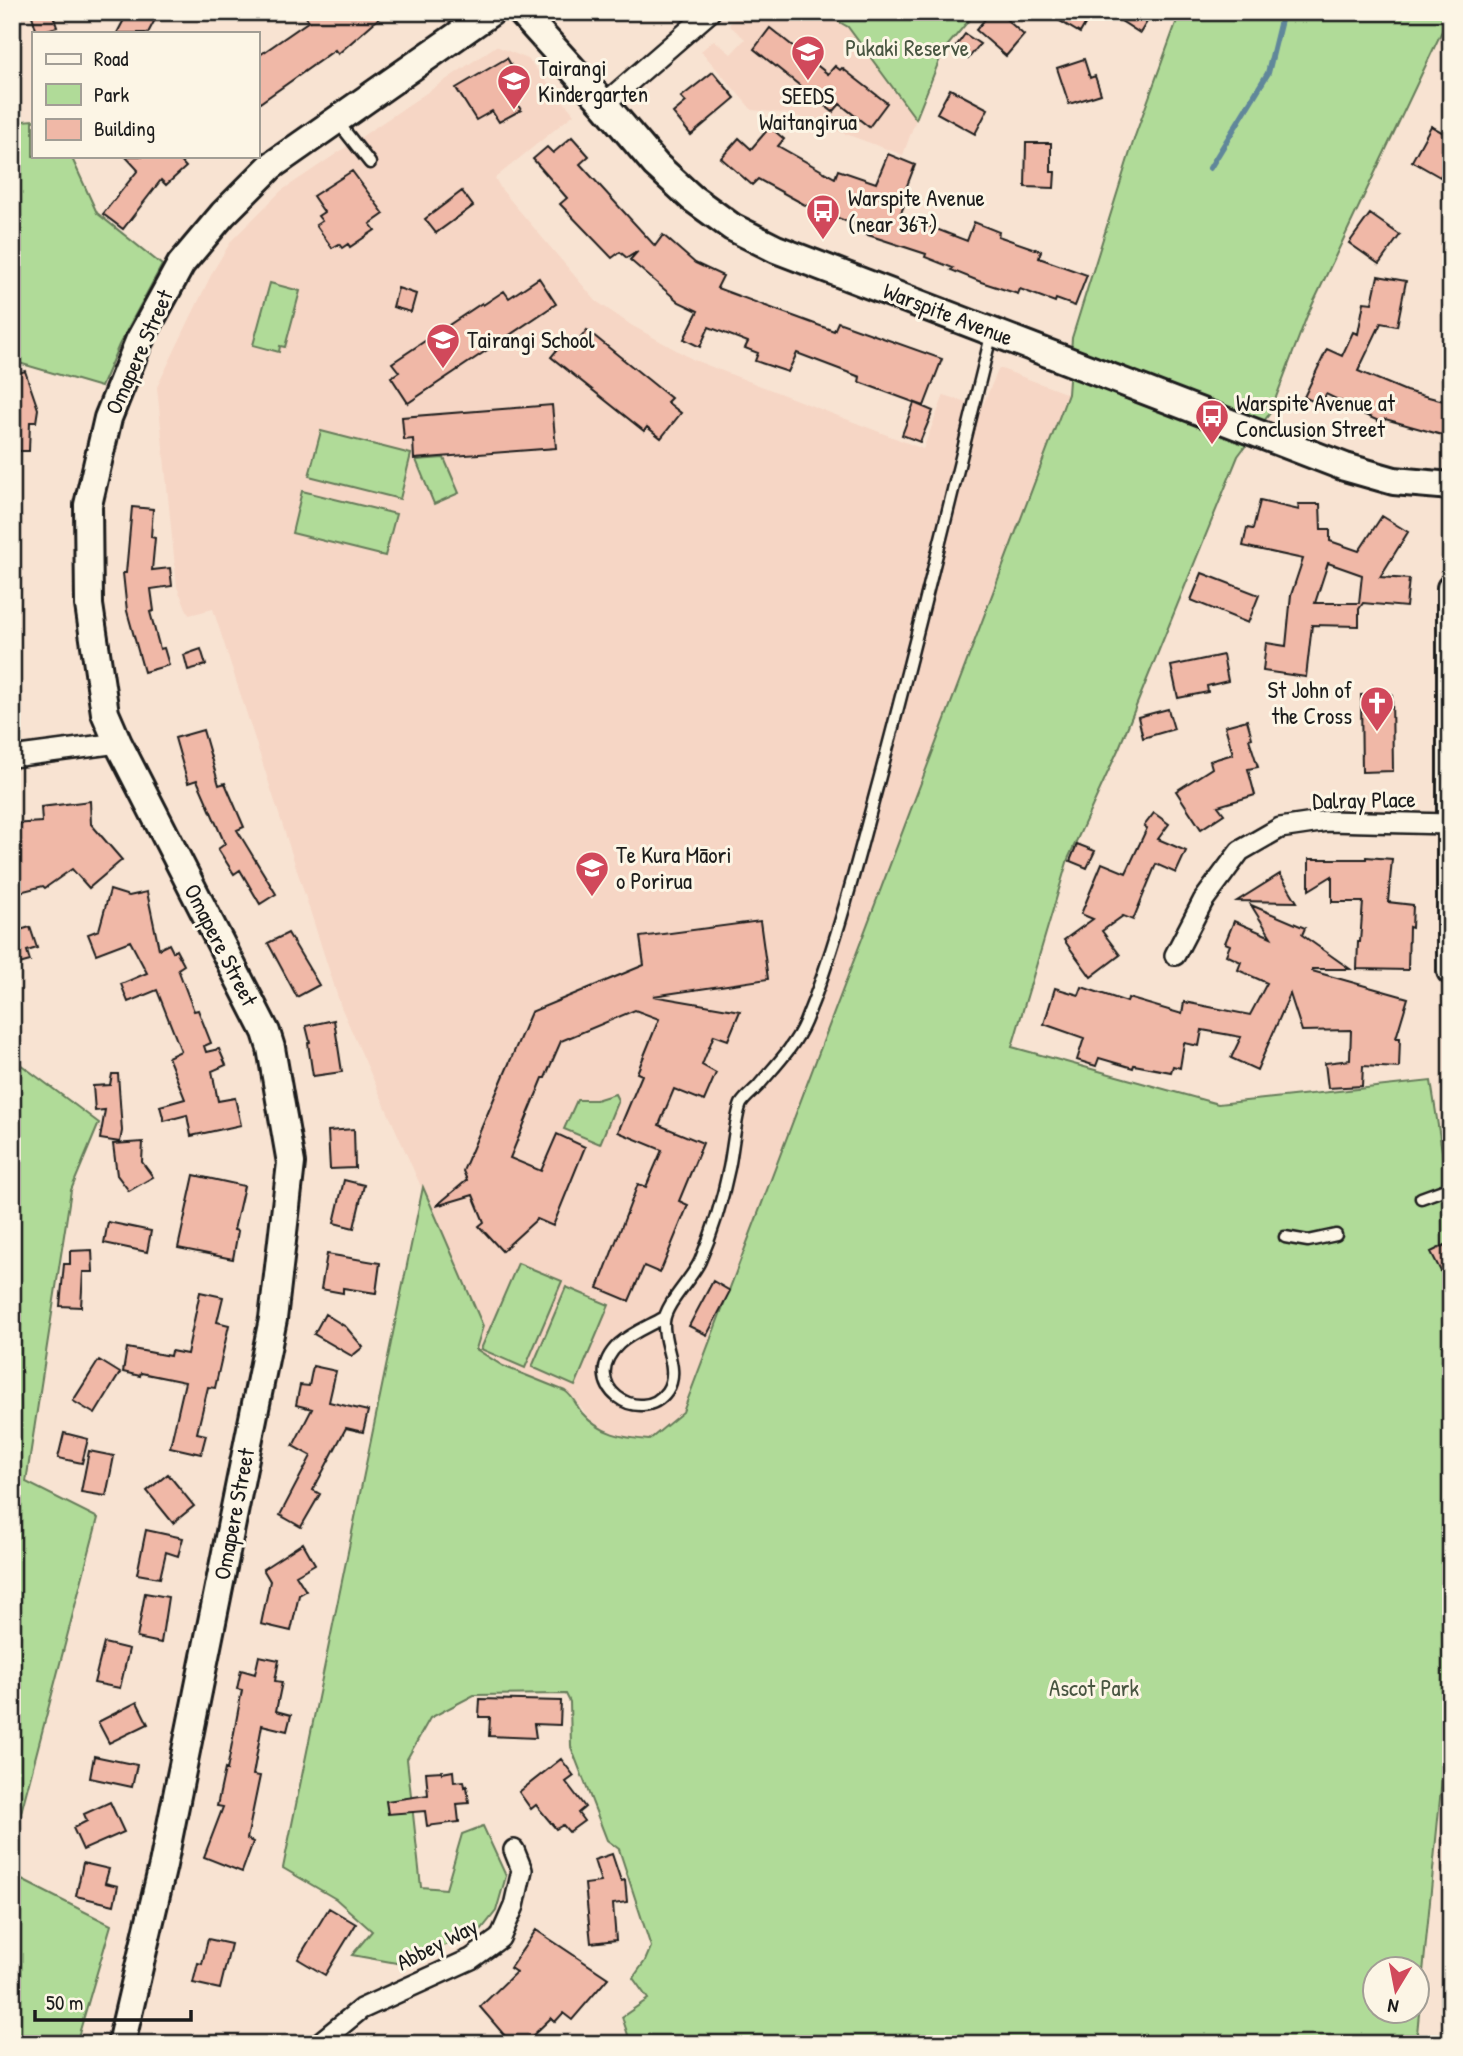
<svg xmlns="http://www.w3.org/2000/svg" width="1463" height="2056" font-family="'Patrick Hand',sans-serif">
<rect width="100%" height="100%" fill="#f8e3d2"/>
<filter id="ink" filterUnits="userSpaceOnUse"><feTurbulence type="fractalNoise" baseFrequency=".0143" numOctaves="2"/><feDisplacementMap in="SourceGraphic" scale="14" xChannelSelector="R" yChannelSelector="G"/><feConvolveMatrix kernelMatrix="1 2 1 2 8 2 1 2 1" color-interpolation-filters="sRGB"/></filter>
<g filter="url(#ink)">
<path fill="#f6d6c5" d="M740,12H822L848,27L916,119L903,155L791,114L752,110L701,51L714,40L731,54L745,39L729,25Z
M496,46L528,59L574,114L495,178L501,189L596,301L631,325L694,360L923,449L944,395L982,407L999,368L1068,394L683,1412L649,1440L623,1438L607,1433L592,1422L571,1395L565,1391L503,1366L476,1349L483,1326L341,1007L213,609L189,615L177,587L157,387L213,271L232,240L281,191Z"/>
<path fill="#b0db98" stroke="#667c5a" stroke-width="2" fill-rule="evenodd" d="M822,12H842L853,18L858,12H976L943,51L916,119L848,27Z
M1180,12H1451L1307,316L1270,413L1238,456L1119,748L1068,859L1012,1047L1218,1104L1431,1081L1444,1164L1451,1180V1686L1416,2044H631L622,2017L648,1999L633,1978L645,1961L651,1947L619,1849L607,1840L571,1747L570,1702L566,1694L474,1695L430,1718L407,1759L421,1887L446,1889L462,1834L483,1826L506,1876L496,1911L481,1930L402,1964L352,1955L372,1931L336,1899L283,1868L423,1187L483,1326L476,1349L503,1366L565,1391C573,1396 576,1405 582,1413C600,1434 623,1438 649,1440L683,1412L1068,394L1072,338L1135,136ZM1376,1968H1418V2010H1376Z
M33,120V156H71L97,213L162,265L119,345L101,387L12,361V122Z
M270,283L300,291L285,347L280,346L279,352L253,345Z
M321,431L411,454L400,499L309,476Z
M444,458L459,493L434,504L416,460Z
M302,491L396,514L385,556L292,533Z
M12,1058L99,1123L71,1190L26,1482L98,1518L12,1847Z
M615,1094L618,1100L600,1144L564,1129L577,1100H596Z
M518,1263L562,1281L525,1368L481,1349Z
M566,1287L609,1305L575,1386L532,1367Z
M12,1875L111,1925L76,2044H12Z"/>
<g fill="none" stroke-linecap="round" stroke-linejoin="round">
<path stroke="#60879a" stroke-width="6" d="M1210,168L1268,73L1283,12"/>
</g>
<path fill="#f0b8a7" stroke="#1c1c1c" stroke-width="2" fill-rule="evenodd" d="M31,12H52L57,27L37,33Z
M128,12H159L148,33H117Z
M302,12H386L338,54L335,50L257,105V57L309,21Z
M991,12H998L1024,35L1006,56L976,30Z
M1045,12H1092L1080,33Z
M1107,12H1153L1140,33Z
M770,28L828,74L835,66L840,70L842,68L887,103L869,127L840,104L833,112L754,49Z
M965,34L980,44L968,59L954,49Z
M507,58L526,91L514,98L521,110L499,122L492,111L476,120L456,88Z
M1084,59L1090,78L1095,76L1101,94L1069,104L1057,68Z
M713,72L735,98L691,135L673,113L686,102L681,97Z
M950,89L988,109L975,134L937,113Z
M1431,126L1451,137V158L1440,177L1412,161Z
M770,127L784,139L778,146L835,178L838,170L876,183L888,154L915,165L901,201L905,203L900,215L967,241L974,222L999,232L998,236L1041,251L1039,258L1087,275L1075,306L1056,299L1055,302L1020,289L1018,294L981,282L951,270L953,268L925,257L926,254L865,234L866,229L807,206L758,179L752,185L721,158L739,138L751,149Z
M572,137L589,156L580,164L655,246L663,235L695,263L723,276L717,288L834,331L838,322L942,359L924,406L859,382L860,377L797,353L788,372L755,361L758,353L745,348L748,342L709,327L700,347L684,339L698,311L679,302L630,260L638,251L627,258L620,252L612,258L560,204L567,198L533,159L547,147L553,153Z
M1026,143H1051V172H1055L1054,188L1025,187Z
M125,156H176L186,167L166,185L161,180L123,229L103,214L138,170Z
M352,171L384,214L370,224L375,230L350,247L348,244L342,248L339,244L332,248L316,225L322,221L318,216L324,212L313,196Z
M462,191L473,206L436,233L425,219Z
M1370,214L1400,235L1379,264L1349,243Z
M1378,276L1406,281L1397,326L1381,323L1358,371L1406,391L1451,403L1442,435L1385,419L1383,423L1356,411L1357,409L1326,394L1321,405L1304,397L1327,349L1342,356L1353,332L1358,334L1364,302L1372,303Z
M539,278L556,304L408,403L391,377L399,372L392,363L482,303L483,305L504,291L509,298Z
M398,288L416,294L411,312L393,307Z
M587,330L671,398L667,402L681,413L661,438L647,427L644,431L551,357L566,339L575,345Z
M25,371L38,409L36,422H30L29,451H12V375Z
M914,403L933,411L920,442L902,435Z
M552,405L556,448L414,459L413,439L404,440L402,417Z
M1260,501L1299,510L1298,504H1320L1321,529H1330V541L1359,551L1382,516L1408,532L1380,577L1409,579L1406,607L1363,603L1359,609V626L1312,625L1306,677L1263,671L1266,643L1286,646L1291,595L1303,559L1243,546L1247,528L1253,529ZM1328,563L1362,575L1359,603H1315Z
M132,507L153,509L151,537L155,538L152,570L170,568L172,586L151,589L154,611L150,612L160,649L164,648L169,665L144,672L127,611L123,573H126Z
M1202,573L1259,595L1248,623L1191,600Z
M201,649L206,665L188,670L184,655Z
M1223,655L1228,681L1207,686L1208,692L1178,698L1171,666Z
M1392,694L1393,771L1362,772L1361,695Z
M1168,709L1174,729L1143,738L1138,717Z
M1247,720L1252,738L1249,739L1258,767L1248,769L1255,795L1218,806L1224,814L1201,829L1176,791L1212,768L1210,761L1233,754L1225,726Z
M203,730L219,785L225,783L244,827L237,830L276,894L260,904L240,870L234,874L218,849L225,844L197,780L188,783L175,738Z
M90,801L91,824L122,860L89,888L72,869L45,888L43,886L12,894V824L42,822L41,807Z
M1154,813L1169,824L1158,839L1186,851L1176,873L1156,864L1133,920L1123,916L1102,931L1120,955L1091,977L1064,940L1093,919L1081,914L1102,863L1126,873L1147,828L1144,826Z
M1077,844L1095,851L1087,868L1070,861Z
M1366,857L1392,859L1388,902L1413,905L1412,928L1409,927L1408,970L1357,969L1358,942H1360L1363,902H1332V876L1309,890V859H1366Z
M1280,874L1297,902L1237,901Z
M110,890L129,896L147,892L159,949L169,944L173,952L176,950L184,965L178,969L194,1011L198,1010L211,1043L204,1046L206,1052L219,1049L226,1065L212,1071L218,1101L235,1098L241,1125L191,1136L187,1115L164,1121L160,1106L185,1099L168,1057L181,1051L157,990L128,1002L121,984L147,973L130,941L96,954L88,934L99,930Z
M1251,905L1305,928L1302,935L1350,969H1312V971L1408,998L1396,1038H1400L1399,1068L1363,1066L1362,1086L1328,1088L1325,1063L1350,1060L1351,1030L1302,1031L1290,994L1257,1070L1231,1058L1241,1037L1202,1030L1199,1046L1184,1043L1180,1068L1173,1066L1171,1072L1134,1065L1133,1068L1099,1058L1096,1066L1077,1060L1084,1038L1044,1024L1055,988L1079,995L1082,987L1127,1002L1128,998L1182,1014L1184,1002L1250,1015L1267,983L1238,970L1241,962L1226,955L1230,945L1225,943L1234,921L1271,937Z
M16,915L20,930L30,927L37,948L27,951L30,961L12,966V916Z
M760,921L768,979L653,996L740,1011L728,1040L714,1035L702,1065L716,1073L704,1101L674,1089L659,1125L703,1143L679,1201L688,1205L660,1273L644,1266L629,1301L598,1288L638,1184L646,1187L662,1150L618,1132L642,1075L637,1073L659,1019L635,1010L561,1041L545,1078H543L510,1158L541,1171L557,1134L585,1147L553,1226L537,1219L502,1251L479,1226L484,1222L473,1195L436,1206L467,1180L463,1171L531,1012L644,965L640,937Z
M288,933L319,985L297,997L268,943Z
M334,1020L342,1072L313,1076L308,1043L310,1042L306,1026Z
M112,1074H118L122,1131L120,1142L100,1139L105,1110L95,1111L93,1086L110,1085Z
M354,1129L355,1168L330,1169L328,1131Z
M143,1142L142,1162L153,1177L129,1191L117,1175L113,1144Z
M194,1175L244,1186L234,1230L238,1231L233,1259L178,1248Z
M344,1180L364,1185L354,1228L334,1223Z
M108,1222L151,1231L147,1252L104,1243Z
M1451,1242V1291L1431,1252Z
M92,1250L93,1272H83L81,1307L60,1306L64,1264H70V1251Z
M327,1254L380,1263L376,1293L343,1288V1293L321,1289Z
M713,1281L730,1291L707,1335L689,1326Z
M200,1292L223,1297L217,1322L229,1325L215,1388L208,1387L197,1433L206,1435L201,1454L170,1447L185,1382L141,1373L140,1376L123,1372L127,1348L170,1356L171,1351L187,1354Z
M325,1314L346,1327L363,1347L352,1356L314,1334Z
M99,1360L120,1373L95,1414L73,1401Z
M313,1366L336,1371L329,1402L368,1411L363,1432L346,1428L313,1490L320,1494L301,1527L280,1515L311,1456L293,1446L312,1409L296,1405L300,1385L309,1386Z
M64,1433L88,1439L82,1463L58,1458Z
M89,1451L114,1456L106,1496L81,1492Z
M168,1474L194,1506L173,1523L147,1491Z
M146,1530L183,1538L178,1556L166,1552L160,1578L137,1574Z
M303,1543L315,1564L296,1575L306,1591L299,1595L291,1631L261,1624L270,1581L263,1569Z
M145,1593L168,1597L161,1643L137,1638Z
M104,1643L129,1649L120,1688L94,1683Z
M259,1656L279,1660L275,1681L282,1682L276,1711L291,1715L287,1731L262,1725L253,1775L260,1776L247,1839L253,1842L242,1872L204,1857L223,1807L217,1806L225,1769L227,1770L242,1690L237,1689L241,1670L255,1674Z
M480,1699L561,1701L560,1725L534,1724L536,1738L489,1736L490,1717H479Z
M137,1702L148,1724L109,1743L98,1722Z
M94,1756L137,1765L132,1787L90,1778Z
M561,1759L574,1776L566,1782L585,1807L578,1813L584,1821L569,1832L563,1825L556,1829L536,1805L531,1809L519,1792Z
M442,1771V1773L453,1771L454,1782L464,1781L465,1787L467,1786L469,1803L457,1804L459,1822L427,1826L425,1811L388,1814L386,1801L428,1795L426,1772Z
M110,1802L124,1832L83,1850L73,1828L87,1821L84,1814Z
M612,1854L621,1881L625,1880L627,1902L613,1904L616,1940L591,1943L585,1884L601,1882L594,1860Z
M83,1863L109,1869L105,1883L118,1886L114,1905L76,1896Z
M329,1908L356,1924L325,1975L298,1959Z
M536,1930L608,1978L572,2020L563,2013L555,2022L551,2018L524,2044H512L480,2007L516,1972L510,1968Z
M208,1939L231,1944L220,1989L193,1983L198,1963L202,1964Z"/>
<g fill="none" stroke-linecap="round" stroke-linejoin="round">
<g stroke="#1c1c1c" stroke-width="15">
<path id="lane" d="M337,121L370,163
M1421,1198L1451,1187
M1285,1237L1308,1241L1336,1235
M663,1318C649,1326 631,1333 619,1344C576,1385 641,1428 667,1391C681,1370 662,1344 664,1322C665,1304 692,1279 700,1261C712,1234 723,1197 729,1168C732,1155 736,1114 741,1104C745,1097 754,1091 759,1085C775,1066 795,1046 805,1022C837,945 857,861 879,780C919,631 955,481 992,332"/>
</g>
<g stroke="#1c1c1c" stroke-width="24">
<path id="street" d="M604,104L710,12
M12,757L118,743
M1175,955L1203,901L1240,851L1280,828L1327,821L1449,824
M318,2044L361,2009L471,1959L500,1938L514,1906L522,1870L514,1850"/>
</g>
<g stroke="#1c1c1c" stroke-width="32">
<path id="secondary" d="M522,13L604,104L656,165L692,198L732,227L776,249L1345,467L1394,481L1451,486
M1451,588V971
M121,2044L163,1865L273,1319L291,1163L271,1048L266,1032L118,743L105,713L89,605L88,505L108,418L139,341L181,264L223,214L271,166L491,12"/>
</g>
<use href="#lane" stroke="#fcf5e5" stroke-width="10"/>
<use href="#street" stroke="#fcf5e5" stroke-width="19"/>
<use href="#secondary" stroke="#fcf5e5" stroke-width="26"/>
</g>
</g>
<defs>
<g id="school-pin" transform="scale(1.75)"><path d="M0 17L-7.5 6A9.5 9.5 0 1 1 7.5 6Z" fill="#d1495b" stroke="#fcf5e5"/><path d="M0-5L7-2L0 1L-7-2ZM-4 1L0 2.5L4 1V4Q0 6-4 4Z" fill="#fff"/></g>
<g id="bus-pin" transform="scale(1.75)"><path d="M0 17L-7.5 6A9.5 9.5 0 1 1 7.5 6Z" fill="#d1495b" stroke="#fcf5e5"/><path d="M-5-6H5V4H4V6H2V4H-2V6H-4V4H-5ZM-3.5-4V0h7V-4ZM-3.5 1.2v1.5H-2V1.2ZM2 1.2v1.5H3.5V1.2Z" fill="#fff"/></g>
<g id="church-pin" transform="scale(1.75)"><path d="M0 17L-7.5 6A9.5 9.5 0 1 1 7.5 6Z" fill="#d1495b" stroke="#fcf5e5"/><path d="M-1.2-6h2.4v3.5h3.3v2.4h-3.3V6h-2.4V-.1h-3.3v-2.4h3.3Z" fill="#fff"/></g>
</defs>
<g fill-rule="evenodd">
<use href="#school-pin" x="808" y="52"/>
<use href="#school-pin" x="514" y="81"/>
<use href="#bus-pin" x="823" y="211"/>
<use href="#school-pin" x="443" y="340"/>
<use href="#bus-pin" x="1212" y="416"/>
<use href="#church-pin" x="1377" y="703"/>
<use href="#school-pin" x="592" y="868"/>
</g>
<g text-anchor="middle" stroke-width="6" stroke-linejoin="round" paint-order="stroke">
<g font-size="23" fill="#485541" stroke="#fcf5e5">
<text x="907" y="56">Pukaki Reserve</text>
<text x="1094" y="1696">Ascot Park</text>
</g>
<g font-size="23" fill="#1c1c1c" stroke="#fcf5e5" text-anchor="start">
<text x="538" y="76">Tairangi<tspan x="538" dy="26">Kindergarten</tspan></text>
<text x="808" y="104" text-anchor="middle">SEEDS<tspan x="808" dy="26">Waitangirua</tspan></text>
<text x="848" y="206">Warspite Avenue<tspan x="848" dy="26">(near 367)</tspan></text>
<text x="467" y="348">Tairangi School</text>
<text x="1236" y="411">Warspite Avenue at<tspan x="1236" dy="26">Conclusion Street</tspan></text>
<text x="1352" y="698" text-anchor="end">St John of<tspan x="1352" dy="26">the Cross</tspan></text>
<text x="616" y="863">Te Kura Māori<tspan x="616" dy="26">o Porirua</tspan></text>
</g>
<g font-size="23" fill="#1c1c1c" stroke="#fcf5e5">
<text transform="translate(948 314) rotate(21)" y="8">Warspite Avenue</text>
<text transform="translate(139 352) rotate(-66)" y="8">Omapere Street</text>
<text transform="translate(1364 800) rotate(-1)" y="8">Dalray Place</text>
<text transform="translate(221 945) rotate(63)" y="8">Omapere Street</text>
<text transform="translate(234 1514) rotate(-79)" y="8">Omapere Street</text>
<text transform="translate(437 1944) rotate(-27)" y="8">Abbey Way</text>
</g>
</g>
<rect width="1463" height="2056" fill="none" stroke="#fcf5e5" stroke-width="42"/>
<rect x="21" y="21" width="1421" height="2014" fill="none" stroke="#1c1c1c" stroke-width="2.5" filter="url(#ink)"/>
<rect x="32" y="32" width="228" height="126" fill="#fcf5e5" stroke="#a29e95" stroke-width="2"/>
<rect x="46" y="54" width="35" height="10" fill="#fcf5e5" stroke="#a29e95" stroke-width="2"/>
<text x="94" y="66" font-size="21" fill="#1c1c1c">Road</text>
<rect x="46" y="84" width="35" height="21" fill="#b0db98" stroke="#a29e95" stroke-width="2"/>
<text x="94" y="102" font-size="21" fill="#1c1c1c">Park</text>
<rect x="46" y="119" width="35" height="21" fill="#f0b8a7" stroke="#a29e95" stroke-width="2"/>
<text x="94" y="136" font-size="21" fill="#1c1c1c">Building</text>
<g transform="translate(1396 1990) rotate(190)"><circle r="33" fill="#fcf5e5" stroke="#a29e95" stroke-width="2"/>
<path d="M0-5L12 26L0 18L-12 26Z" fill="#d1495b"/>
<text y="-10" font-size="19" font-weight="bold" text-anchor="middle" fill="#1c1c1c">N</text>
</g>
<path d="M35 2010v10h156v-10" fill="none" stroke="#1c1c1c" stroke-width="3.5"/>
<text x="46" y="2010" font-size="21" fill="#1c1c1c" stroke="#fcf5e5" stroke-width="5" paint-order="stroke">50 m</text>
</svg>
